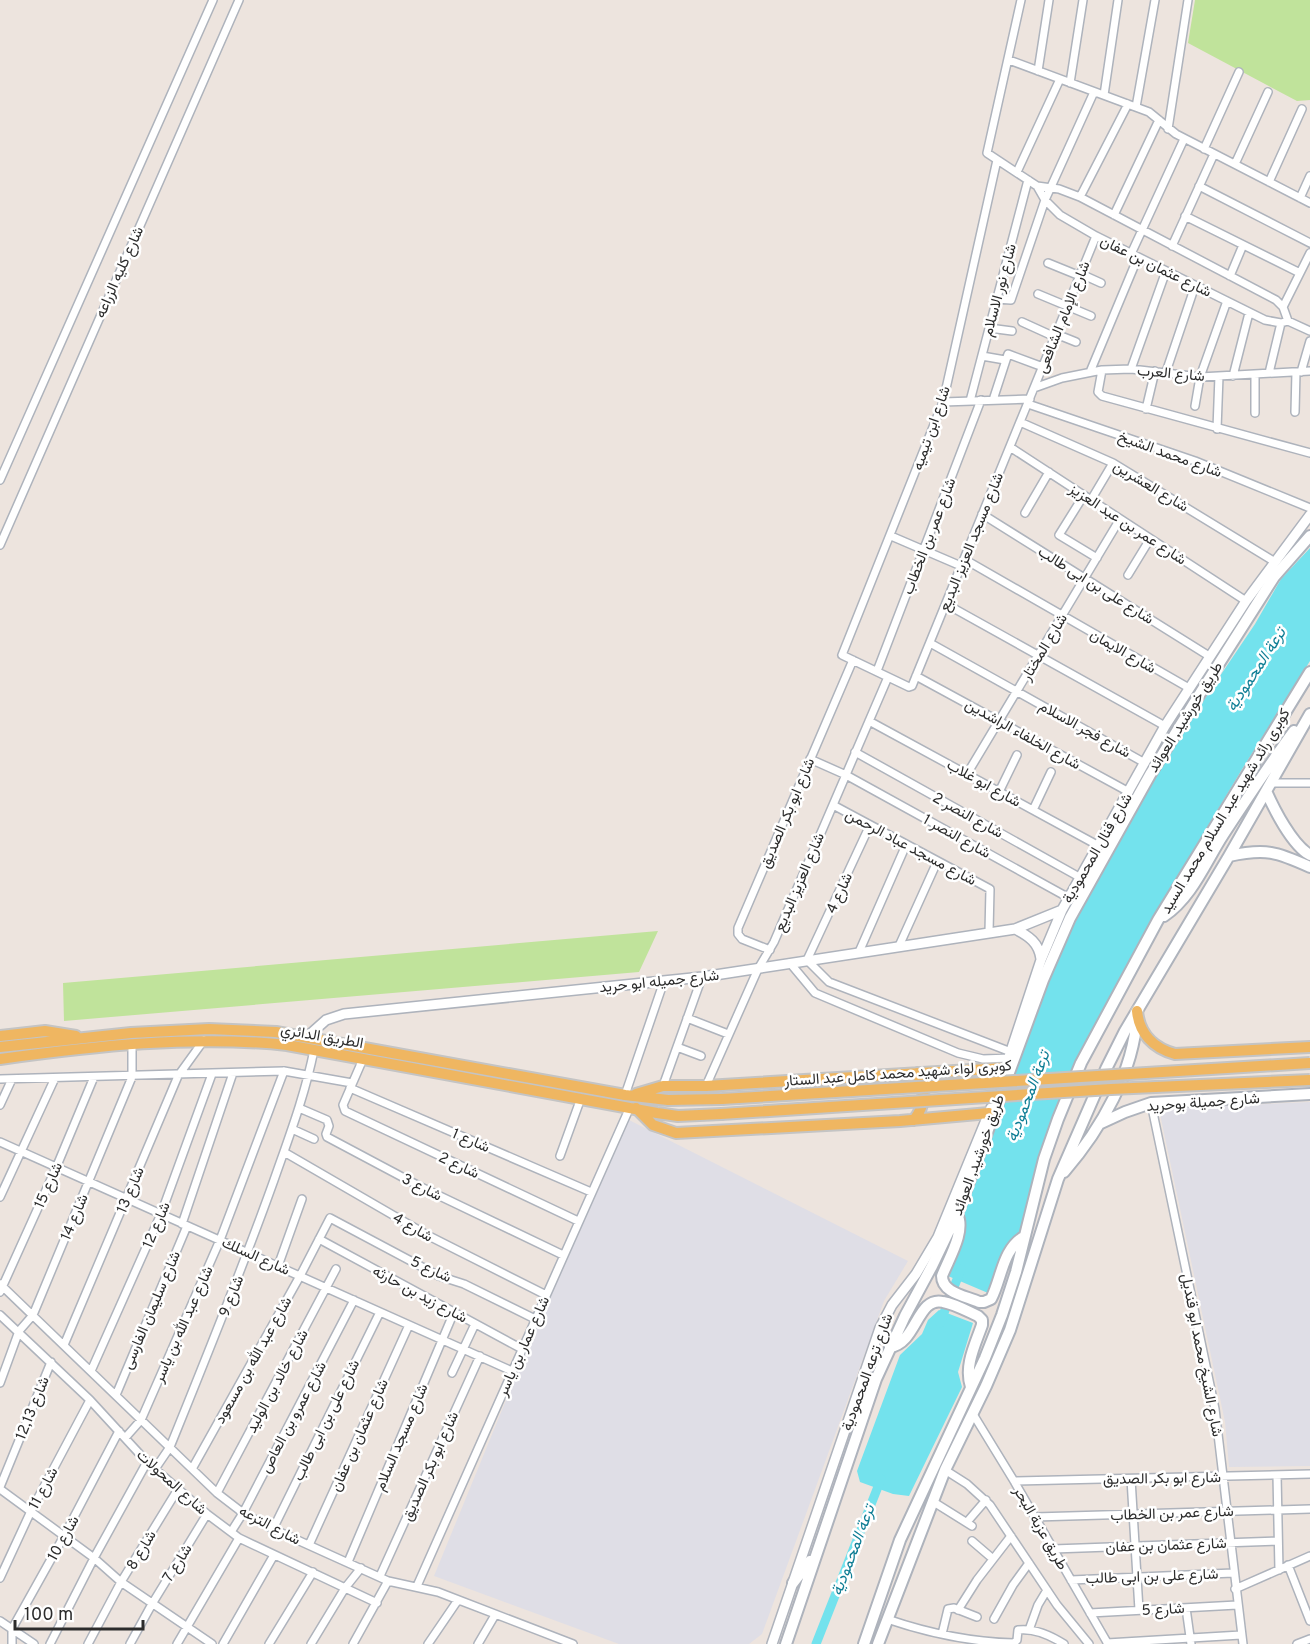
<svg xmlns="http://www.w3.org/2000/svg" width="1310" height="1644" font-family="Overpass,Vazirmatn,sans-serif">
<rect width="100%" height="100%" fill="#ede4de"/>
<path fill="#dfdee6" d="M1310,1102V1466L1229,1467L1225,1422L1159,1109Z
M629,1120L908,1261L884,1301L762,1634L749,1644H619L434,1576L538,1322Z"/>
<path fill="#c0e39b" d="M1195,0H1310V100L1297,101L1188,43Z
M658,931L639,972L64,1021L63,983Z"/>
<path fill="#73e2ed" d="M1310,548V661L1241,771L1156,913L1076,1062L1042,1149L1021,1232L1007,1245L988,1293L948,1276C956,1257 971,1232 962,1212L997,1113L1055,962L1083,907L1147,792L1193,716L1255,624L1281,579Z
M939,1310L973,1323L958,1372L962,1387L909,1496L893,1494L860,1482L857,1471L900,1355L922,1334L928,1320Z"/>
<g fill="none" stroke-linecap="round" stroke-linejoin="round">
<path stroke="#73e2ed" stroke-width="9" d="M940,1323L961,1269
M816,1644L881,1479"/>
<g stroke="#aeb3bc" stroke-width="10">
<path id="minor" d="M1021,0L987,153L1037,186L1045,200L1060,215L1096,236L1265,320L1281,323L1288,321L1310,331
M1009,60L1149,112L1176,134L1310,203
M1038,71L1049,0
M1070,83L1083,0
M1104,95L1118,0
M1136,107L1155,0
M1168,129L1188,0
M1204,149L1239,72
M997,160L943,402L842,655L909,687L912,686L1096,236
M1235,164L1268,92
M1017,172L1060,79
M1269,182L1302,109
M1037,186L1059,189L1080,197L1276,300L1283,307L1288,321
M1199,186L1310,243
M1080,197L1128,104
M1300,198L1310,176
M1114,215L1159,120
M1185,216L1300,273
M1172,246L1214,154
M1131,254L1184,139
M1048,263L1080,276
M1081,274L1101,283
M1230,276L1243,245
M1038,294L1091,316
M996,299L1011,300L1045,200L1094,92
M1283,307L1310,253
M1022,322L1055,337
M989,328L1012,331
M1056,334L1076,342
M982,356L1005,360
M1131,369L1166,271
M1102,370L1098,392L1102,396L1310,453
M1090,372L1138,257
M1166,372L1195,286
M1301,372L1310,341
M1269,373L1281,323
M1233,376L1249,313
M1034,388L1062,378L1102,370L1131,369L1200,377L1310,371
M993,400L1008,354L1043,367
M970,401L1028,180
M943,402L1030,399
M1028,404L1195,461L1310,508
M1195,406L1200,377L1227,301
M1146,409L1155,371
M1295,412L1296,372
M1255,413V374
M1020,422L1113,463L1275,562
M1217,429L1219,376
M1010,447L1246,601
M0,480L213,0
M1084,495L1059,535L1097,558
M1091,500L1113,463
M1025,513L1049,472
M982,514L1209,656
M891,536L961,566
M0,545L239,0
M964,559L1189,688
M1128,575L1150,539
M946,604L1165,726
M930,643L1145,763
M877,671L981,400
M916,676L1129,792
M869,721L1099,846
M855,752L1081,878
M810,759L846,775L1069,898
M967,774L1120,519
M1271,783H1310
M999,792L1017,755
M833,805L990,889L989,932
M1033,810L1051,772
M870,825L807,960L829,982L1011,1052
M899,946L937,862
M770,950L742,939L738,934V928L853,660
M859,952L906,845
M790,963L815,993L958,1053L983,1059L1009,1058
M687,1018L728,1034
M677,1047L701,1056
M363,1059L343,1105L345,1111L578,1221
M0,1079L284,1071L352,1083
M663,1086L702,977
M706,1086L758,969L774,942L888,677
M350,1088L591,1192
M625,1095L664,981
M1151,1103L1215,1409L1243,1644
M0,1105L12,1079
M299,1108L327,1120L329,1126L326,1134L327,1137L421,1187L563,1255
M292,1129L314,1139
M0,1142L512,1371
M284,1152L429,1236L546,1295
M560,1156L581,1098
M0,1197L55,1078
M182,1224L233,1073
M319,1239L522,1349
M278,1266L302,1199
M0,1284L217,1493L243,1513L273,1529L388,1581L438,1592L573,1644
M0,1292L56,1168L94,1077
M0,1315L90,1400L147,1462L207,1514L239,1538L377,1603
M64,1345L178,1076L204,1040
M91,1371L161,1214L212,1074
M452,1373L475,1324
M0,1383L19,1331L33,1315L132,1077V1045
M116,1395L187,1226
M973,1414L1014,1481L1108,1644
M125,1438L141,1420L220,1240L284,1071
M155,1469L170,1447C206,1358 242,1270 274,1180C289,1137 305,1095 314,1050
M192,1469L300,1276L330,1218L439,1276L464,1284L535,1319
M945,1470L967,1484L990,1505L1057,1605L1089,1644
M1277,1475L1279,1570
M1131,1479L1139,1610
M1014,1481L1310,1474
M0,1487L51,1362
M0,1489L94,1558L121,1582L212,1644
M217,1493L336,1269
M932,1501L972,1526
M1035,1517L1310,1509
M967,1522L986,1500
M273,1529L380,1312
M231,1532L243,1513L354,1300
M972,1541L993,1559
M309,1545L409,1325
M1053,1549L1278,1541
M348,1562L454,1312
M1288,1565L1310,1621
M380,1576L480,1356
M0,1578L31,1511L90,1400
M1071,1580L1233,1573
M417,1586L630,1107
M1235,1589L1310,1556
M1186,1608L1191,1644
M958,1610L977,1580L1011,1536
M1090,1613L1237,1605
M887,1619C928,1633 971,1642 1014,1643L1017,1640L1018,1630C1034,1628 1050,1635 1064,1644
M994,1619L1013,1585L1029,1563
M0,1621L34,1644
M1029,1630L1038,1605L1047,1590
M942,1634L948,1609L954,1608L977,1617
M1107,1643L1241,1635
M12,1644V1629L64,1536L119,1431
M50,1644L94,1558L147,1462
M88,1644L121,1582L178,1489
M130,1644L152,1604L207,1514
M177,1644L239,1538
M223,1644L274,1555
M269,1644L313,1572
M311,1644L345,1588L361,1568
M353,1644L388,1581
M428,1644L458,1600
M478,1644L495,1615
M1297,1644L1310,1639"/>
</g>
<g stroke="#aeb3bc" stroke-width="12">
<path id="tertiary" d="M1015,929C1029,936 1039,943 1041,959
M308,1036L326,1020L344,1014L702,977L1015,929L1062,910
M1004,1072L1041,960L1062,910L1165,726L1246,601L1310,515
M772,1644L880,1328L892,1305L916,1274L938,1237L991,1108"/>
</g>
<g stroke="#aeb3bc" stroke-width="14">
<path id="secondary" d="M1266,791C1274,809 1292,845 1310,855
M1229,856C1266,848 1277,852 1310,867
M1164,916C1192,897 1205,863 1223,835C1246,800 1269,765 1294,731
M1099,1124L1125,1112L1151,1103L1310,1094
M1064,1172C1101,1129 1134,1072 1137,1015
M957,1214C966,1231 949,1258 942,1276C942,1293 966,1296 979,1302H984L991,1299C1002,1278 1002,1249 1025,1236
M890,1347C917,1343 917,1296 943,1302C955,1304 967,1311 978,1316L982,1320V1325C975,1345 964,1366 971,1387
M793,1583L810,1561
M786,1644L876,1379L905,1316L932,1266L957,1214L1043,980L1070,918L1151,773L1204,687L1274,577L1310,536
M864,1644L900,1540L985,1358L1002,1315L1016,1272L1044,1159L1058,1119L1081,1063L1158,920L1310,672
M878,1644L945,1470L986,1386L1010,1330L1058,1179L1106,1069L1125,1031L1229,856L1310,714"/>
</g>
<g stroke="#c4c4c4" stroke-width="14">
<path id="primary" d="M1137,1011C1139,1033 1153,1048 1175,1054L1310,1047
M0,1036L45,1031L76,1036
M0,1047L131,1033L209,1029L276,1032L625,1095L668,1100L722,1099
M0,1059C94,1046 192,1035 287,1045L657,1113L678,1116L721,1114
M636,1094L663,1086H706L1005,1068
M636,1108L653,1125L676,1133L900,1121L989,1113
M914,1120C926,1104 926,1091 917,1073"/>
</g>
<use href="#minor" stroke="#fff" stroke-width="7"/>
<use href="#tertiary" stroke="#fff" stroke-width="9"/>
<use href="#secondary" stroke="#fff" stroke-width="10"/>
<use href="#primary" stroke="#efb661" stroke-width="10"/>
<g stroke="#c4c4c4" stroke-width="14" stroke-linecap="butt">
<path id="primary-bridge" d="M722,1099L1310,1063
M721,1114L1111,1089L1310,1080"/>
</g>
<use href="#primary-bridge" stroke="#efb661" stroke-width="10"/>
</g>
<g text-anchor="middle" stroke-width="5" stroke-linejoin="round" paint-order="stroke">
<g font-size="15" fill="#2c2c2c" stroke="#fff">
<text transform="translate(1156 266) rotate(26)" y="5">شارع عثمان بن عفان</text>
<text transform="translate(119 272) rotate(-66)" y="5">شارع كليه الزراعه</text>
<text transform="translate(999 290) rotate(-75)" y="5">شارع نور الاسلام</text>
<text transform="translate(1063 317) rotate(-68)" y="5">شارع الإمام الشافعى</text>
<text transform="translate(1171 373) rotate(5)" y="5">شارع العرب</text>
<text transform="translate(931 428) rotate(-71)" y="5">شارع ابن تيميه</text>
<text transform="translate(1170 454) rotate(20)" y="5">شارع محمد الشيخ</text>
<text transform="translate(1151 486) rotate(31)" y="5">شارع العشرين</text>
<text transform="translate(1128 524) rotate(33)" y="5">شارع عمر بن عبد العزيز</text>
<text transform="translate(929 536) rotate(-69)" y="5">شارع عمر بن الخطاب</text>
<text transform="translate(971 542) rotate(-68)" y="5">شارع مسجد العزيز البديع</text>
<text transform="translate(1096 585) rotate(32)" y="5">شارع على بن ابى طالب</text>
<text transform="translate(1044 647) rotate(-59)" y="5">شارع المختار</text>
<text transform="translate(1123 651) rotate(30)" y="5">شارع الايمان</text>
<text transform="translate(1185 717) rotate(-58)" y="5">طريق خورشيد, العوائد</text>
<text transform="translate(1085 729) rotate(29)" y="5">شارع فجر الاسلام</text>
<text transform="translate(1023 734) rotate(29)" y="5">شارع الخلفاء الراشدين</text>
<text transform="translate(984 783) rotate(29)" y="5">شارع ابو غلاب</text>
<text transform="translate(1225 811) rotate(-59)" y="5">كوبرى رائد شهيد عبد السلام محمد السيد</text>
<text transform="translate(787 813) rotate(-67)" y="5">شارع ابو بكر الصديق</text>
<text transform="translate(968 815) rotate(29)" y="5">شارع النصر 2</text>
<text transform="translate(957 836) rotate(29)" y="5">شارع النصر 1</text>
<text transform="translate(911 847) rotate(28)" y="5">شارع مسجد عباد الرحمن</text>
<text transform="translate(1097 848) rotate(-60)" y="5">شارع قنال المحمودية</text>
<text transform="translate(799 882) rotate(-67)" y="5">شارع العزيز البديع</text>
<text transform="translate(839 893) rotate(-65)" y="5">شارع 4</text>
<text transform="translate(659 981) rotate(-6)" y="5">شارع جميله ابو حريد</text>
<text transform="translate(322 1036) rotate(10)" y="5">الطريق الدائري</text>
<text transform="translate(898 1073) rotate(-4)" y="5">كوبرى لواء شهيد محمد كامل عبد الستار</text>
<text transform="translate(1203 1102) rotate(-4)" y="5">شارع جميلة بوحريد</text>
<text transform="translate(471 1140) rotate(23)" y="5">شارع 1</text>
<text transform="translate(978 1155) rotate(-70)" y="5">طريق خورشيد, العوائد</text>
<text transform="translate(459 1165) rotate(25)" y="5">شارع 2</text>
<text transform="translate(48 1185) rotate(-66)" y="5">شارع 15</text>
<text transform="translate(422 1187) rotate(27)" y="5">شارع 3</text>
<text transform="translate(130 1190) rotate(-67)" y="5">شارع 13</text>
<text transform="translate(74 1217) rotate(-67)" y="5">شارع 14</text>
<text transform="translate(156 1225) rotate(-67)" y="5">شارع 12</text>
<text transform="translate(413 1227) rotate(30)" y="5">شارع 4</text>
<text transform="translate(256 1256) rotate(24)" y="5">شارع السلك</text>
<text transform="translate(431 1269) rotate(25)" y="5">شارع 5</text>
<text transform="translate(420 1294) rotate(28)" y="5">شارع زيد بن حارثه</text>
<text transform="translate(231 1296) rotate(-68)" y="5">شارع 9</text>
<text transform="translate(151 1310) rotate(-67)" y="5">شارع سليمان الفارسى</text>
<text transform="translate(183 1324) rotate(-66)" y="5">شارع عبد الله بن ياسر</text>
<text transform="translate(523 1346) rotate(-66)" y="5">شارع عمار بن ياسر</text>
<text transform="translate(1202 1355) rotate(79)" y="5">شارع الشيخ محمد ابو قنديل</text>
<text transform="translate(253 1360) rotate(-61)" y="5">شارع عبد الله بن مسعود</text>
<text transform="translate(867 1372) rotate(-70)" y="5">شارع ترعه المحمودية</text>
<text transform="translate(277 1381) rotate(-62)" y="5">شارع خالد بن الوليد</text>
<text transform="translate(32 1408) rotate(-68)" y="5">شارع 12,13</text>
<text transform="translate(293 1417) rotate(-62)" y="5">شارع عمرو بن العاص</text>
<text transform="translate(326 1420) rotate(-64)" y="5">شارع على بن ابى طالب</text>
<text transform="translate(359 1435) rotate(-66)" y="5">شارع عثمان بن عفان</text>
<text transform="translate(401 1437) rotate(-67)" y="5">شارع مسجد السلام</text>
<text transform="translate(430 1466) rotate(-66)" y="5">شارع ابو بكر الصديق</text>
<text transform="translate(1162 1478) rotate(-1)" y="5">شارع ابو بكر الصديق</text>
<text transform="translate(172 1482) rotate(42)" y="5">شارع المحولات</text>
<text transform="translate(43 1488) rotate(-62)" y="5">شارع 11</text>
<text transform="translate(1172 1513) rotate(-2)" y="5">شارع عمر بن الخطاب</text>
<text transform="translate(270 1525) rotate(28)" y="5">شارع الترعه</text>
<text transform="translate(1041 1528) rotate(60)" y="5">طريق عزبة البحر</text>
<text transform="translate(63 1538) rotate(-61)" y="5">شارع 10</text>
<text transform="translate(1166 1545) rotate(-2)" y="5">شارع عثمان بن عفان</text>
<text transform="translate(141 1550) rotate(-59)" y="5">شارع 8</text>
<text transform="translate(177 1563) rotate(-58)" y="5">شارع 7</text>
<text transform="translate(1152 1576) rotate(-2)" y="5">شارع على بن ابى طالب</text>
<text transform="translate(1163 1609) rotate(-3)" y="5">شارع 5</text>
</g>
<g font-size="16" font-style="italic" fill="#0f7e95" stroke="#fff">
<text transform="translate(1255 669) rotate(-57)" y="6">ترعة المحمودية</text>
<text transform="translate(1027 1096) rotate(-69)" y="6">ترعة المحمودية</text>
<text transform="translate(852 1550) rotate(-69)" y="6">ترعة المحمودية</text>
</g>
</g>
<path d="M15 1620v9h128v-9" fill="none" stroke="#2c2c2c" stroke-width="3"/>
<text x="24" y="1620" font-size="18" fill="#2c2c2c" stroke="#ffffff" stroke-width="4.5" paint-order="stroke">100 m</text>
</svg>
